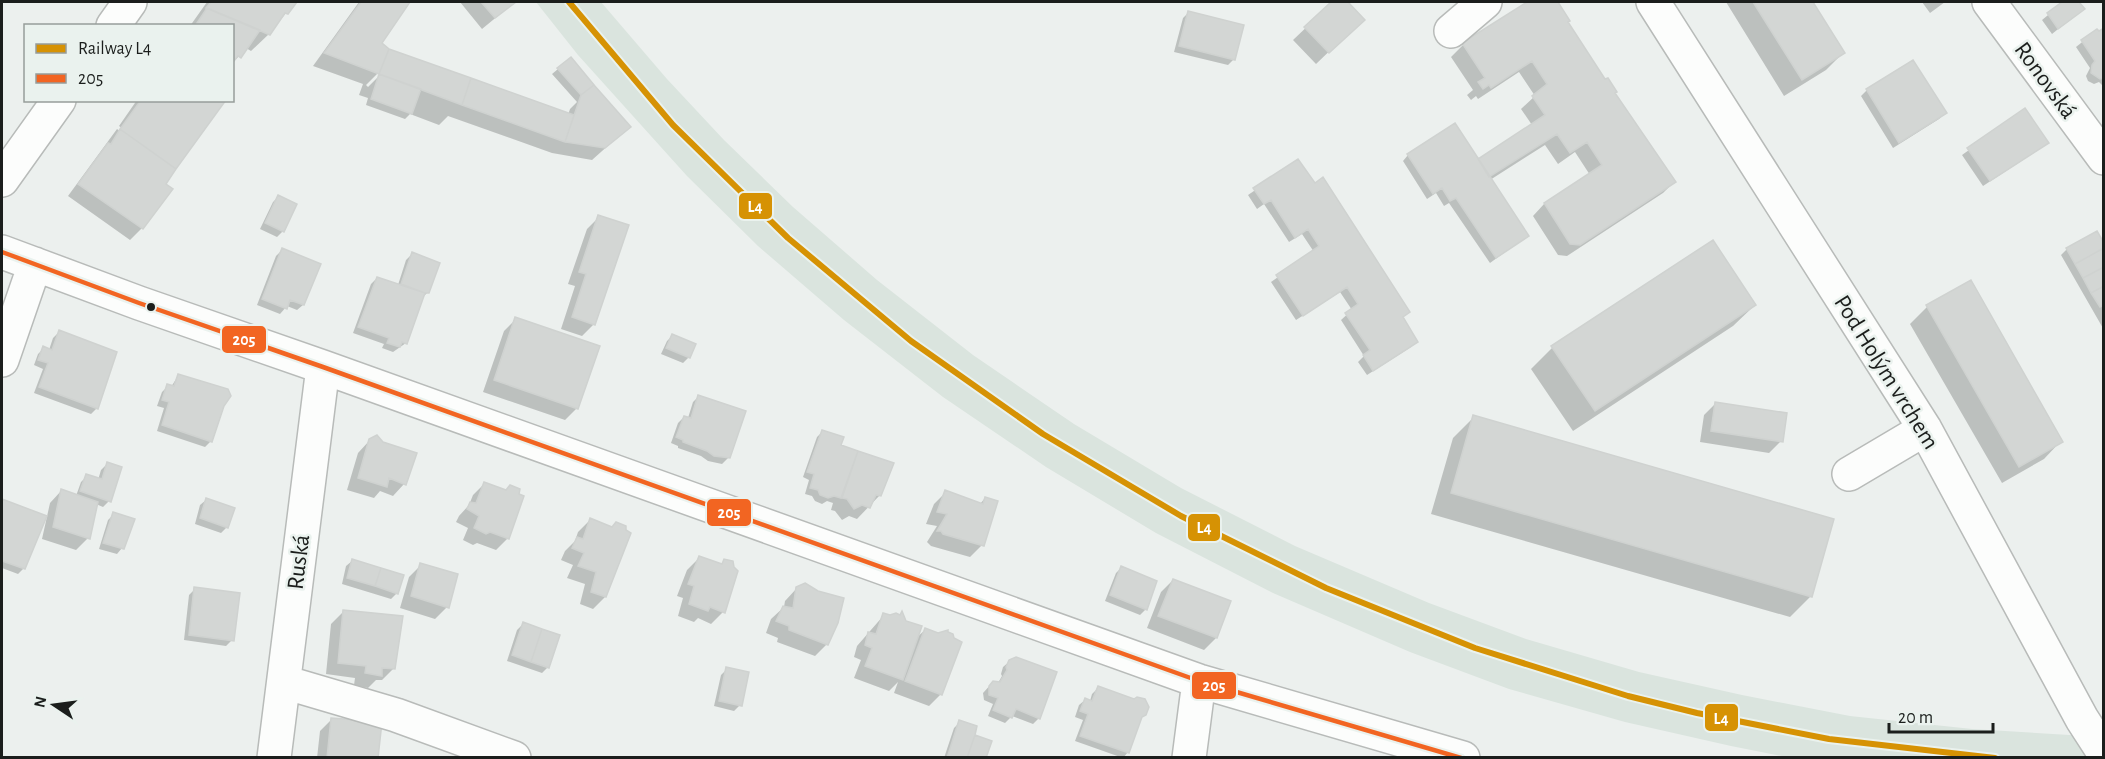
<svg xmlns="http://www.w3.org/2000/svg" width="2105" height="759" font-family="'Alegreya Sans',sans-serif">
<rect width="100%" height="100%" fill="#ecf0ee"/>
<path fill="#dae4de" d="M536,2H601L667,79L724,140L793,207L877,280L973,355L1074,424L1181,488L1295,546L1429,603L1526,639L1639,672L1742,695L1850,716L1972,729L2103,737V757L1792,758L1731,746L1625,722L1509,689L1410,652L1273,593L1156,533L1046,467L943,397L844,320L758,246L687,176L578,55Z"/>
<path fill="#0003" fill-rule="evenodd" d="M207,2H295L269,34L251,51L246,48L232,64V26H190Z
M359,2H409L380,43L387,49L568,115L570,109L577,102L552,74L558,69L629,127L592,160L552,153L448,116L439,125L410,114L405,119L366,105L368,98L359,95L363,84L313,66ZM378,73H382L368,87L366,85Z
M460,2H515L482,29Z
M1333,2H1346L1363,19L1316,64L1293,40Z
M1529,2H1556L1568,21L1566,22L1674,182L1663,193L1567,256L1558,255L1533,216L1544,204L1590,175L1575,152L1558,164L1545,145L1490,180L1527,236L1490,263L1449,203L1444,206L1436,193L1427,199L1403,161L1408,155L1478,162L1532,125L1521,109L1535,96L1519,72L1478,99L1476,96L1471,100L1467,95L1473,90L1451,57L1463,45Z
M1726,2H1811L1843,53L1826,70L1784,96Z
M1922,2H1945L1930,13Z
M2064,2H2077L2083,9L2052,34L2042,20Z
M1189,12L1234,59L1228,65L1174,52L1183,18Z
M2104,29V87L2099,82L2094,84L2088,81L2086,76L2090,68L2076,47L2096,31L2098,33Z
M1913,62L1945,113L1939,119L1893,148L1861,96L1867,90Z
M137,100H224L174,166L119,126Z
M2025,110L2041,148L1983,186L1962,155Z
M117,129L174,170L164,184L142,228L130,240L68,196Z
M1298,161L1416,341L1411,347L1367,375L1358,362L1364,356L1341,320L1352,310L1340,292L1296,320L1271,282L1314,252L1302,234L1289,242L1264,204L1257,209L1248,195Z
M279,196L283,231L277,237L260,229L273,202Z
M599,217L594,324L582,336L561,329L575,286L568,284L587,229Z
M1713,242L1755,305L1733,326L1573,431L1531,369L1552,348Z
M2104,246V330L2061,255L2067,249Z
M282,250L319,265L303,305L297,310L287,306L280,314L257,305L276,256Z
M412,254L428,292L422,298L406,343L393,352L382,348L384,344L353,333L371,284L377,278L398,285L406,260Z
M1927,307L2061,441L2044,459L2002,483L1910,324Z
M516,319L577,408L565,420L483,392L504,331Z
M59,332L97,408L91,414L34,393L43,369L34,365L38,354L44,348L49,350L53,338Z
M673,335L689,357L683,363L661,354L667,341Z
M178,376L223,405L211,441L205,447L157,431L164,408L157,406L162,392L168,386L171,387Z
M699,396L728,458L722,464L708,461L701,456L678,448V446L671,443L678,423L684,417L688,418L693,402Z
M1716,403L1781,441L1769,453L1700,442L1704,415Z
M1474,417L1811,596L1790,617L1431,514L1453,438Z
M823,431L853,458L858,453L880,495L857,519L849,516L842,520L835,511L831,510L833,503L827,501L822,504L815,501L812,496L805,494L809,480L803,477L817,437Z
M370,440L382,444L404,484L393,496L380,491L374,498L347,490L358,453Z
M107,464L109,501L103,507L96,504L88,538L76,550L42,539L50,503L61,491L76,496L81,482L87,476L98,480L101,470Z
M485,483L508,538L496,550L477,543L473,545L463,540L468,528L456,522L459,516L469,505L473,495Z
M946,492L980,504L985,498L982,545L970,557L931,546L927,542L937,526L926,524L934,504Z
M206,500L233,508L226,528L221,533L195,524L200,505Z
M3,501L24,568L18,574L2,568Z
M114,514L122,548L117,554L99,549L108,520Z
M590,520L605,597L593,609L580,604L585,584L567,578L573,565L561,560L565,551L575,541L578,532Z
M699,558L720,565L725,561L723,612L711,624L698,618L694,622L678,616L683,598L677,596L687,570Z
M352,561L397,593L391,599L342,584L346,566Z
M421,565L447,607L435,619L400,608L409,577Z
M1122,567L1146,609L1140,615L1105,601L1116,573Z
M1173,580L1216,638L1204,650L1147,628L1161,592Z
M797,588L827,644L815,656L777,642L778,638L766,633L771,619L784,607L785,601Z
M195,589L232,640L226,646L184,640L189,595Z
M343,612L394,668L382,680H376L368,688L354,685L355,678L326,674L331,624Z
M884,615L915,639L925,630L941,694L929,706L894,693L898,682L889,691L854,678L861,660L854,657L857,646Z
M523,624L548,667L542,673L507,661L517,630Z
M1010,661L1039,718L1033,724L1012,716L1005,723L988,716L993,704L984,700L983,693L993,682L998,683L1002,676L1001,674L1003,667Z
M727,669L740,705L734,711L714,706L721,675Z
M1098,688L1134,701L1140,718L1128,752L1123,758L1075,741L1083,720L1075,717L1079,705L1085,700L1090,701L1092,694Z
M332,719L377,758H317L320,731Z
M960,722L973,736L985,758H944L954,728Z"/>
<path fill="#d3d6d4" stroke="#cfd2d0" stroke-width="1.5" d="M211,2H297L288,14L285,13L270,35L206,8Z
M361,2H410L382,43L389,49L379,74L324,53Z
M481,2H516L495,18Z
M1331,2H1348L1365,20L1329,53L1304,27Z
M1527,2H1558L1570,21L1568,22L1605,79L1608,78L1617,92L1615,93L1676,182L1580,245L1570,244L1544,203L1602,165L1587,142L1570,153L1557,134L1489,177L1478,159L1545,115L1532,96L1547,84L1532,61L1491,88L1489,85L1483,89L1478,82L1485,78L1462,43Z
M1753,2H1813L1845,53L1802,80Z
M2062,2H2079L2085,9L2058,29L2047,13Z
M207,8L260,30L241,58L238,56L232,63V26H195Z
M1188,11L1244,25L1235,60L1179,46Z
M2104,28V78L2100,79L2091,73L2092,65L2095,61L2081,40L2097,29L2099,31Z
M389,49L471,78L462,105L379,74Z
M571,57L594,85L581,95L557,68Z
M1913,60L1947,113L1899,143L1866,89Z
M379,74L421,89L412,114L371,99Z
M471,78L574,115L565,142L462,105Z
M594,85L631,127L605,148L565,142L581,95Z
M141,100H226L176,169L120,129Z
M2025,108L2049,143L1990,181L1967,148Z
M1455,123L1529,236L1496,258L1456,198L1450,201L1442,188L1433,194L1407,154Z
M120,129L176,169L166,184L173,189L143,229L78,184L108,143L111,144Z
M1298,159L1315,183L1323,177L1410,312L1403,317L1418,342L1373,371L1363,355L1370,350L1345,313L1358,304L1347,287L1303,316L1276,275L1319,246L1308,229L1295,238L1271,200L1264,204L1253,188Z
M278,195L297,204L284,232L265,223Z
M598,215L629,225L595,325L572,317L586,274L579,272Z
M2097,231L2104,243V248L2075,264L2066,248Z
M1713,240L1756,305L1595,411L1551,346Z
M282,248L321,264L304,305L290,300L287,309L262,299Z
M2104,248V267L2083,278L2075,264Z
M412,252L440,263L429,293H425L401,284Z
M2104,267V286L2091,293L2083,278Z
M377,277L425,293L407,344L402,342L400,347L387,343L389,338L358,327Z
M1971,280L2063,442L2019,467L1926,305Z
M2104,286V305L2100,307L2091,293Z
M515,317L600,346L578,409L494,380Z
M59,330L117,352L98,409L39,387L48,363L38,360L43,346L52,350Z
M672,334L696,344L690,358L666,348Z
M178,374L228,389L231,396L224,406L212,442L162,425L169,402L162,400L167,384L174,386Z
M698,395L746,411L730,458L714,456L707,451L683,442V440L676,437L684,416L691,418Z
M1715,402L1787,413L1783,442L1711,431Z
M1473,415L1834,519L1812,597L1451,493Z
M822,430L844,437L841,445L858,451L841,498L834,496L828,498L820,495L818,490L810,488L814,474L807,472Z
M377,435L383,442L417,453L406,485L389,478L387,487L358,478L369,439Z
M858,451L894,463L881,496L876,495L870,508L862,505L854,509L847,499L842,498Z
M107,462L122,467L111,502L80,491L86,474L102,479Z
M484,482L506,490L510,485L520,489L519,494L524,496L509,539L490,532L486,534L474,528L479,516L467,509L470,502L476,503Z
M61,489L98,502L90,539L53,527Z
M945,490L983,504L985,497L998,501L984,546L943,534L941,531H937L947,514L937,512Z
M206,498L235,508L228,528L200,518Z
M2,499L47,516L25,569L2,561Z
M113,512L135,519L124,549L103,543Z
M590,518L612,527L616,522L626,526V530L631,533L606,597L591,592L596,572L578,566L584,553L572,548L577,537L583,539Z
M699,556L722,564L724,559L733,561L734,567L738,571L725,613L710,607L708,611L689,604L694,586L688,584Z
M352,559L381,568L375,586L347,578Z
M420,563L458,574L449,608L411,596Z
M1121,566L1157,581L1147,610L1110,595Z
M381,568L404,575L398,594L375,586Z
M1173,579L1231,601L1217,638L1158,616Z
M805,583L818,591L844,598L838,623L828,645L789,630V626L776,621L783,606L793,608L796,587Z
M194,587L240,593L234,641L189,635Z
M343,610L403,616L395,669L382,668V676L365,673L366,666L338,663Z
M902,611L906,621L922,626L903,680L865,666L872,648L865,645L868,632L876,634L883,613L890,615L896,613L900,615Z
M523,622L542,629L531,662L512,655Z
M925,628L938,633L948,630V632L953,634L954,638L962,642L942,695L905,681Z
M542,629L560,635L549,668L531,662Z
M1016,657L1057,672L1040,719L1016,709L1012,718L993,710L998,698L989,695V686L993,681L1000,682L1007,670L1006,667L1009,660Z
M726,667L749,672L742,706L719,701Z
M1098,686L1134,699L1137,697L1145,699L1149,707L1146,715L1142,717L1129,753L1080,736L1088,714L1080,711L1085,698L1092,701Z
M331,718L382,722L378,758H327Z
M959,720L977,726L975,735L967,758H947Z
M975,735L992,741L986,758H967Z"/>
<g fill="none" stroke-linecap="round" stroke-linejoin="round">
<g stroke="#b8bbb9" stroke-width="36">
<path id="minor" d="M1653,2L1925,429L2082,719L2104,753
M1989,2L2104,158
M1451,31L1485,2
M2,252L139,303L323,367L1199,681L1463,758
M2,360L35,264
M1849,474L1925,429
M284,682L396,715L514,758
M274,758L323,367
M1189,758L1199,681"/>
</g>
<g stroke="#b8bbb9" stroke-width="36">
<path id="major" d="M113,26L130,2
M2,180L59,100"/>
</g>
<use href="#minor" stroke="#fcfdfc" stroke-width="33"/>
<use href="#major" stroke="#fcfdfc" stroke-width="33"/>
<g stroke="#eaf2ee" stroke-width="9">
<path id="bus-1" d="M2,252L139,303L323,367L1199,681L1461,758"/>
</g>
<use href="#bus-1" stroke="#f26522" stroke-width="4.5"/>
<g stroke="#eaf2ee" stroke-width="10">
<path id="rail-1" d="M569,2L673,125L788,238L911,341L1043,434L1181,516L1326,588L1475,648L1628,696L1697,713L1829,739L1995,758"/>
</g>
<use href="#rail-1" stroke="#d69204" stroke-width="6"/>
</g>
<circle fill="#1b1e1c" stroke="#eaf2ee" stroke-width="2" cx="151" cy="307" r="5"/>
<g text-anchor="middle" stroke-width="5" stroke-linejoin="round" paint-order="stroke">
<g font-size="24" fill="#1b1e1c" stroke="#eaf2ee">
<text transform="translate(2046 80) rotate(54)" y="8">Ronovská</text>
<text transform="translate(1887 372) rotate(58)" y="8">Pod Holým vrchem</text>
<text transform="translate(298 562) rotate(-83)" y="8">Ruská</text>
</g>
</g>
<g stroke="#eaf2ee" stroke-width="2">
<rect x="738" y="192" width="35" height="28" rx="6" fill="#d69204"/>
<rect x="221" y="325" width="46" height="29" rx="6" fill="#f26522"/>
<rect x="706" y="498" width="46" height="29" rx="6" fill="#f26522"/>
<rect x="1187" y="513" width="34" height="29" rx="6" fill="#d69204"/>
<rect x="1191" y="671" width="46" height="29" rx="6" fill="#f26522"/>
<rect x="1704" y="703" width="35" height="29" rx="6" fill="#d69204"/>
</g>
<g font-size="16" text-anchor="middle" font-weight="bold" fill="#fff">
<text x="755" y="212">L4</text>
<text x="244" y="345">205</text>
<text x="729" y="518">205</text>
<text x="1204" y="533">L4</text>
<text x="1214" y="691">205</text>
<text x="1721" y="724">L4</text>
</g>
<rect width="2105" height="759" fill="none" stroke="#1b1e1c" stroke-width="6"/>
<rect x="24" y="24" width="210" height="78" fill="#eaf2ee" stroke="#979d9a" stroke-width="1.5"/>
<rect x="36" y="44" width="30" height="9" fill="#d69204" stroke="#979d9a" stroke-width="1.5"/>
<text x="78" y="54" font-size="18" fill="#1b1e1c">Railway L4</text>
<rect x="36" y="74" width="30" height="9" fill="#f26522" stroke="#979d9a" stroke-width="1.5"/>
<text x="78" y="84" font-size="18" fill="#1b1e1c">205</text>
<g transform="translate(54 705) rotate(283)" stroke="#eaf2ee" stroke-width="4.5" paint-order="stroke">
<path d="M0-4.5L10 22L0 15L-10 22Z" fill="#1b1e1c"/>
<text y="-9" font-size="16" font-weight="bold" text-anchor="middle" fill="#1b1e1c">N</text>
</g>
<path d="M1889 723v9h104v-9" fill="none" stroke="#1b1e1c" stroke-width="3"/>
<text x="1898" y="723" font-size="18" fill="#1b1e1c" stroke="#eaf2ee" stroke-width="4.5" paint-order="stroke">20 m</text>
</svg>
